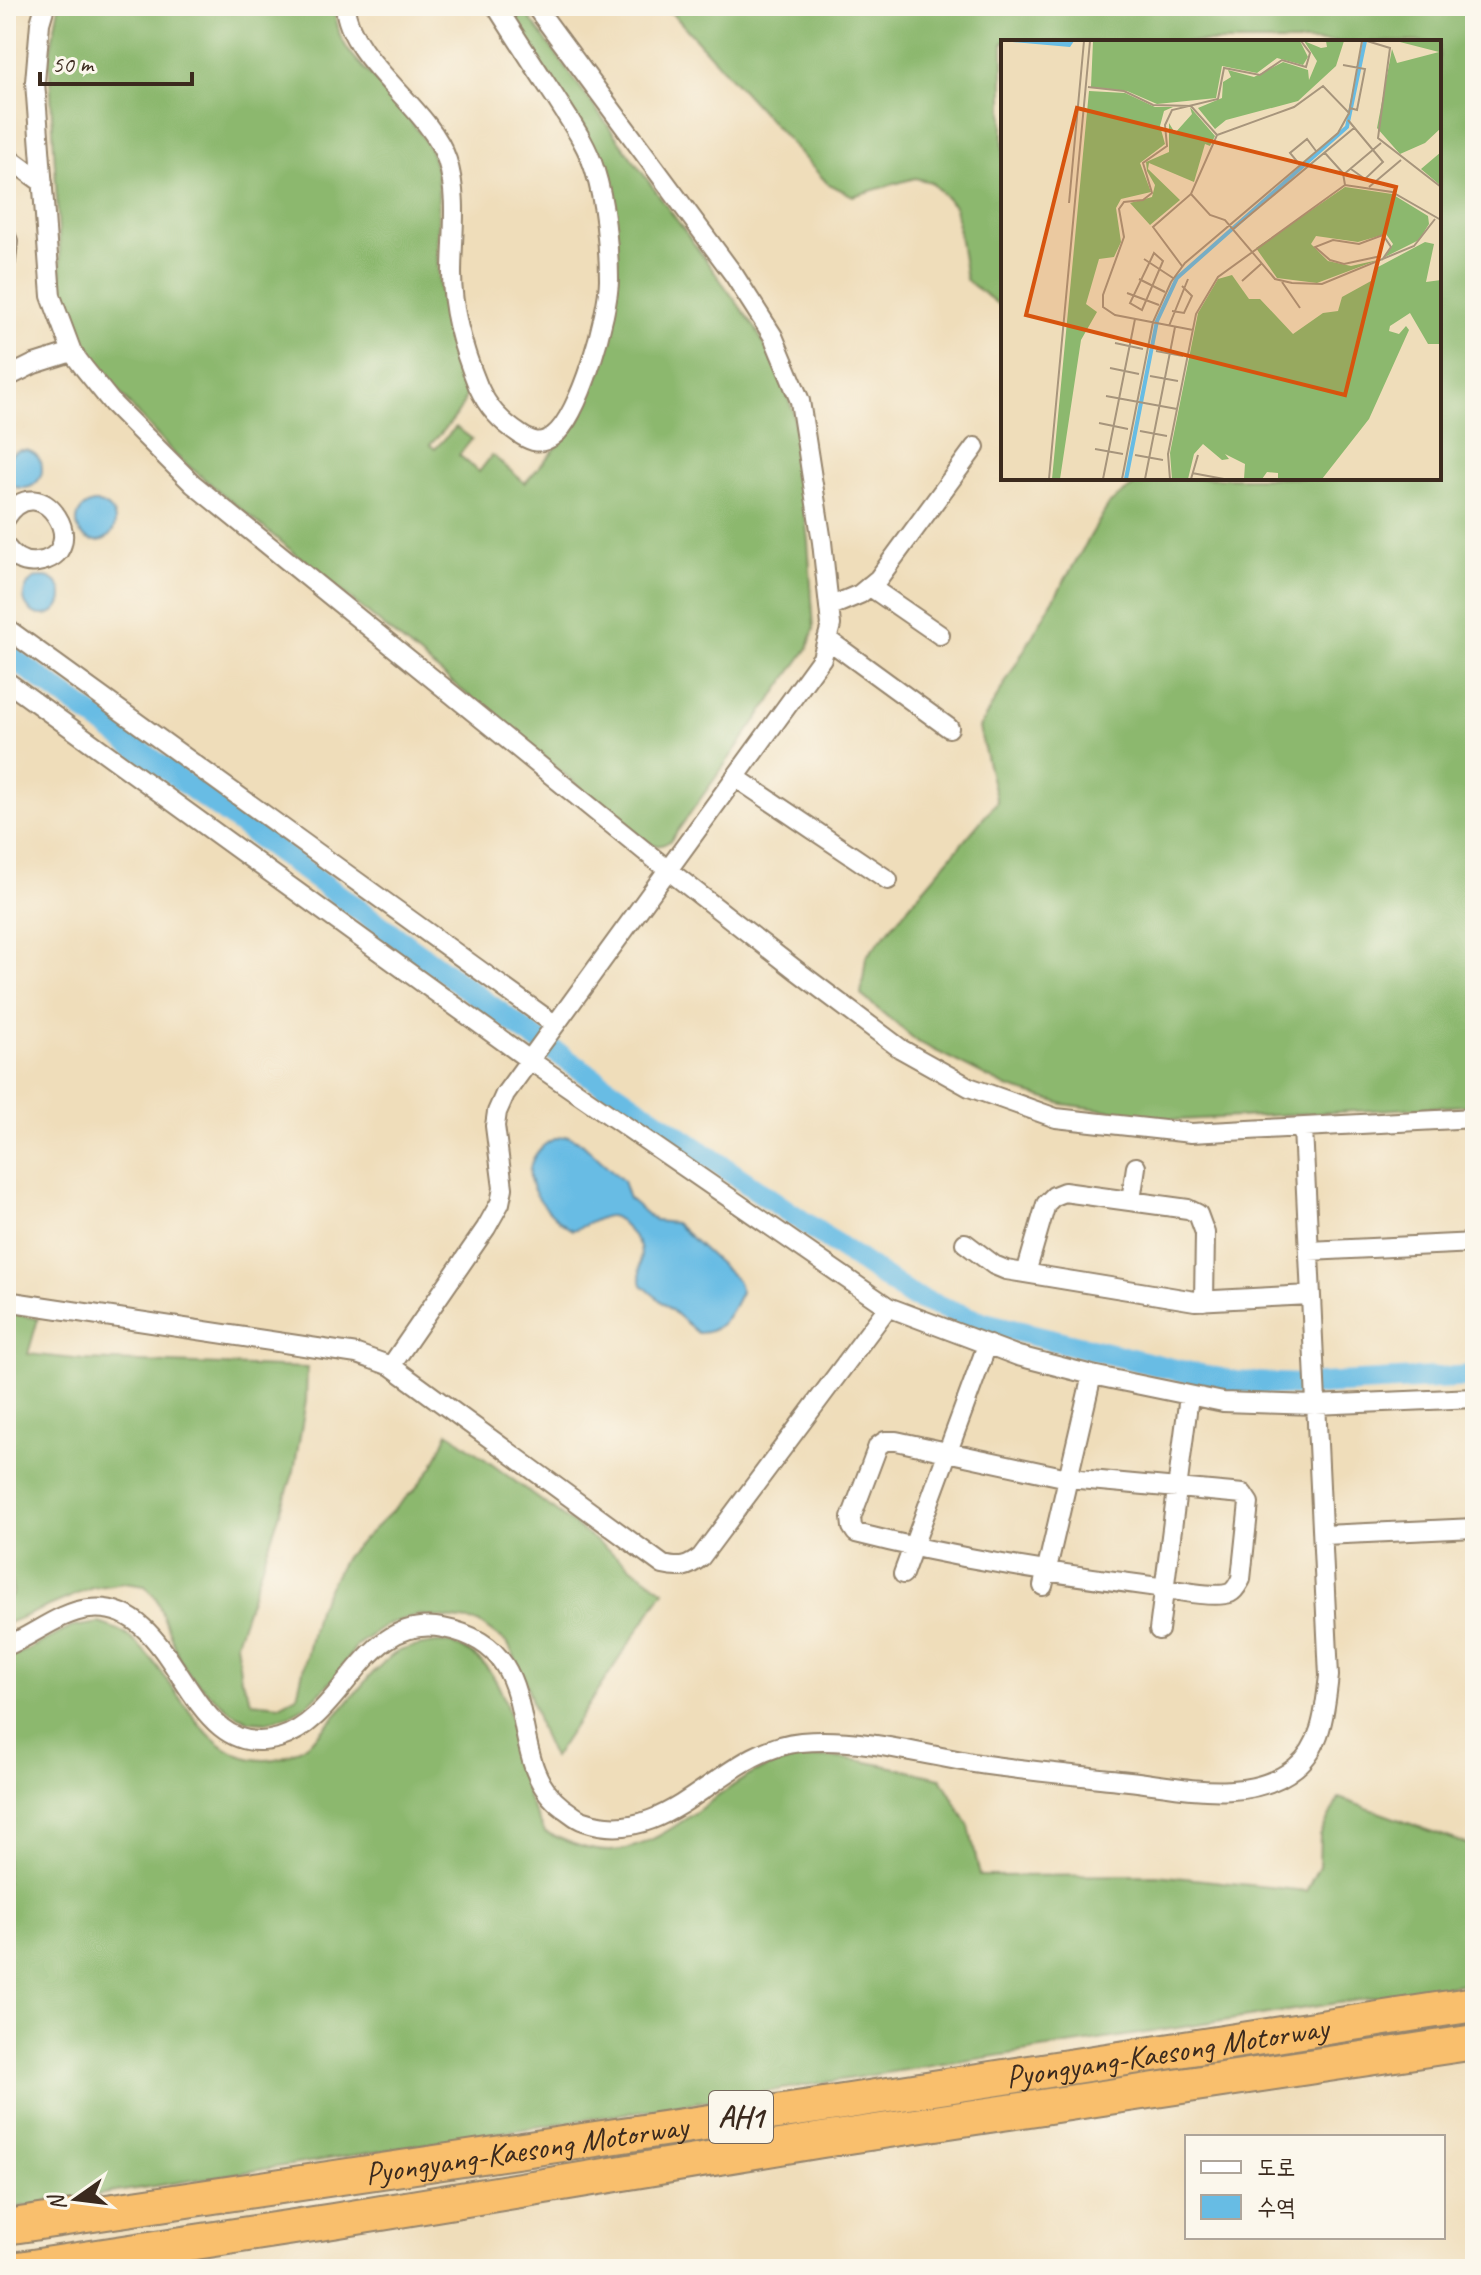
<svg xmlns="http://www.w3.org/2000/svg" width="1481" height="2275" font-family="Caveat,'Poor Story',sans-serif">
<rect width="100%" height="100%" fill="#fbf7ec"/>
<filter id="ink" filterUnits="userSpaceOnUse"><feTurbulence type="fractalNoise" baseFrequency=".0125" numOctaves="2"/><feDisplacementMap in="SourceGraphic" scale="16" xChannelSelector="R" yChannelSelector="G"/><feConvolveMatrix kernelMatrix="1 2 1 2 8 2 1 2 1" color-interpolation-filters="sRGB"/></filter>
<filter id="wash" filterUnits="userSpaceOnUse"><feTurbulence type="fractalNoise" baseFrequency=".006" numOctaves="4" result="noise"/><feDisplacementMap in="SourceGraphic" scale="32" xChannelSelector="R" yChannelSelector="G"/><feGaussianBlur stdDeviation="1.8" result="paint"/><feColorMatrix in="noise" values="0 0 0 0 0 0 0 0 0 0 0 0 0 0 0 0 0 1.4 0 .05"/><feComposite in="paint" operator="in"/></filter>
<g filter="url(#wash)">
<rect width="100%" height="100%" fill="#efddba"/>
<path fill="#8cb86e" stroke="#647146" stroke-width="2" d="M59,6H333L340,36L348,50C370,76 417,122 430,150C445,183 435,231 438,266C441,310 452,351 466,392C464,413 443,430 430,445L435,449L456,427L472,439L459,455L479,472L492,455L525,483L579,422L609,334L616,281L603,171L508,10L514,6H521L756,329L778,371L793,411L808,541L814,629L808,648L671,840C663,846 658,847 648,843L175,455L130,405L83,348L70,326L62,292L49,58Z
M642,6H1475V1105L1178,1120L1063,1104L1007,1087L918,1042L861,995L866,957L997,802L979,728L1109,504L1144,478H1439V42H1003V308L966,280L955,207L931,182L915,178L853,196L827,183L672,13Z
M6,1312L38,1319L28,1354L84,1360L307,1368L306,1401L294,1471L236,1642L241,1679L252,1702L280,1705L297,1696L317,1609L345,1557L415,1489L433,1466L448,1432L664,1591L553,1758L542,1734L524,1676L508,1644L478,1622L419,1615L388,1624L357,1645L333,1680L307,1705L288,1716L266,1722L249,1721L233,1713L212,1696L187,1672L178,1655L156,1598L145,1586L124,1583L92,1588L6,1624V1601L13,1593L10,1574L6,1571Z
M99,1623C107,1626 119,1629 126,1635C175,1668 198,1762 266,1760C319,1759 355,1681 394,1654C404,1647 423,1645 435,1643C447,1641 452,1644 463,1649C515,1675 511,1745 527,1794C531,1807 539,1820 545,1832C565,1841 587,1851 609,1851C660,1850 711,1795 754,1773C765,1767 778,1764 789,1761C838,1749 894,1769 941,1778L969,1826L980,1876L1157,1875L1306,1891L1319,1866L1320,1835L1339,1798L1475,1847V1982L6,2209V1660L72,1627Z"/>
<path fill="#67bce4" stroke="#517381" stroke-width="2" d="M4 469a19 19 0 1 1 38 0a19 19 0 1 1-38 0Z
M77 522a19 19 0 1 1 38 0a19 19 0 1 1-38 0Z
M24 596a19 19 0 1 1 38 0a19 19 0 1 1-38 0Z
M568,1136L582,1143L623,1181L629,1199L655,1221L675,1223L737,1280L741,1292C732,1310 722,1334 698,1333L642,1285C633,1254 654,1255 624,1226C619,1221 615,1215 608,1216C599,1216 586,1227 572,1230C558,1222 538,1202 532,1186C523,1161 543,1138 568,1136Z"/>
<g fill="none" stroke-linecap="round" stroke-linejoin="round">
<path stroke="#67bce4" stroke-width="22" d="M6,653L528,1033L910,1295L980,1322L1176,1370L1236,1382L1301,1385L1475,1376"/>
</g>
</g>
<g filter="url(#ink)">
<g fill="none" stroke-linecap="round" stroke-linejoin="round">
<g stroke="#95846c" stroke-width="22">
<path id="minor" d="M45,6L40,23L35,82L51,296L72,352L84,368L113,404L193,484L668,870L796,970L901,1049L969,1087L1056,1118L1191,1133L1475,1118
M345,6C349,61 430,107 447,160C459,197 452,237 452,274C452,311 464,352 478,386C488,408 500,421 521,435C532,442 541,445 553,436C580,417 609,312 609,279C609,247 605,202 595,171C587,144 570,121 555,97C535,67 515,36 496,6
M6,156L43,183
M6,236L8,241L6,261
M6,378L34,364L72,352
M6,518C41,463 96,554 37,562C24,564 14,558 6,547
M869,586L940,635
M829,607L860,594L878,579L975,447
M6,628L554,1024
M827,639L949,728
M6,681L528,1059L888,1307L1018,1356L1092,1375L1223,1402L1315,1405L1475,1398
M735,777L888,880
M1131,1200L1136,1167
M965,1243L994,1265L1006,1270L1195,1301L1310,1295
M1309,1251L1475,1243
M1026,1273L1046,1204L1054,1196L1064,1192L1188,1209L1198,1214L1205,1233L1204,1301
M6,1301L357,1354L391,1366L663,1565C680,1569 687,1568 701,1557L888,1307
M391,1366L486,1228L500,1203L503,1188L495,1126L497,1112L505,1094L822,658L831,625L822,542L800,401L773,336L734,275L535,6
M885,1441H896L1068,1478L1243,1494L1249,1503L1241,1579C1238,1584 1236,1590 1230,1593C1213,1599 1170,1589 1151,1586C1052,1573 953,1558 856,1533L852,1527L851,1518L878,1446Z
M1324,1535L1475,1528
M903,1574L987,1345
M1043,1586L1092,1375
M1159,1630L1189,1396
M6,1646C33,1636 59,1612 89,1609C181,1598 184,1766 279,1738C346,1718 362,1613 443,1628C554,1649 498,1760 563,1808C570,1812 576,1819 584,1821C670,1851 721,1749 801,1742C858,1737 917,1753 973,1763C1024,1771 1077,1775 1129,1781C1182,1787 1250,1805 1296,1767C1323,1745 1325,1708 1329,1676L1303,1128"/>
</g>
<g stroke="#95846c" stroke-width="38">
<g id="motorway">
<path id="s1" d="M6,2227L817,2106L1475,2004"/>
<path d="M19,2269L333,2221L822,2140L1475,2042"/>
</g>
</g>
<use href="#minor" stroke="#fff" stroke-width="18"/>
<use href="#motorway" stroke="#f9bf6d" stroke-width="34"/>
</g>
</g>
<g text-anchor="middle" stroke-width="6" stroke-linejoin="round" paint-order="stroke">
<rect fill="#fbf7ec" stroke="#75685c" stroke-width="2" x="709" y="2091" width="64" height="52" rx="6"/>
<g font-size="30" font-weight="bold" fill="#3b2a1e">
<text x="741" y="2127">AH1</text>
</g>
<g font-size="32" fill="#3b2a1e" stroke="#fbf7ec">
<text dy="11" stroke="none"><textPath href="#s1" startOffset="1174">Pyongyang-Kaesong Motorway</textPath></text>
<text dy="11" stroke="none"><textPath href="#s1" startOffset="526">Pyongyang-Kaesong Motorway</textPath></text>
</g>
</g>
<g transform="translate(1001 40)">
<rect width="440" height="440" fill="#efddba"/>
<path d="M92,1H299L307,17L302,25L276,18L256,33L221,26L215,58L156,64L126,51L90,47ZM303,1L320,8L326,7L325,1H343L335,26L297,61L225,80L214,89L197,68L221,58L222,42L230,37L227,30L253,37L282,22L307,30L308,40L316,21ZM395,1H440V88L424,103L399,114L376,88L391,9L396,23L438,12ZM88,51L124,53L154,67H172L163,71L159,86L164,104L139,123L150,152L120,159L115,168L120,202L113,217L98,219L85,264L96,272L80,300L59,439H51ZM189,67L214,96L209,106L204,104L193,142L148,123L147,129L179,160L149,185L129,163L151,157L154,145L146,131L145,122L168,112V83L174,93L191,74ZM440,112V146L420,129ZM344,147L391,154L427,176L428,184L418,200L384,217L392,204L385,194L357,202L315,196L310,204L327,221L350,226L377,220L316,243L276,238L255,208ZM424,202L433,204L425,242L440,240L439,304H427L409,273L389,286L388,291L398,294L405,286L408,290L368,379L321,439H277V433L266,432L261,439H243L244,424L224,414L228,419L221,420L202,404L193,414L187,439H171L169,413L197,273L217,239L231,235L248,259H259L292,294L322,273L337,271L341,257L370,241L377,227Z" fill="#8cb86e"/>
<path d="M0,1H73L69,7Z" fill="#67bce4"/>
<path fill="none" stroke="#67bce4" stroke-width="4" d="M125,439L156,281L176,238L346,87L364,1"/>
<path fill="none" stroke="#a7957c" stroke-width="2" d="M366,1L389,8L377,98L440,147M342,25L364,29L356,70L349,68M87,47L123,51L152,65L190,66L216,95M347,80L382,122L364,139L350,129M323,112L342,133L344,145M299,125L289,113L306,99L315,111M342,135L380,103M368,147L400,120M190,154L209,175L224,180L274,239L291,243L321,244L413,206L434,179M68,163L83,1M232,189L353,88M153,213L162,221L141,270L129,263ZM380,216L343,224L329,220L314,207L332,200L358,204L382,195L390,207L381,220M143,219L172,238M181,226L152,187L190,154L216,95L293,67L322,46L348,73L361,1M138,239L164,252M241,241L260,224M281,242L299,268M126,253L158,265M171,271L183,273L191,256L181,246M168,286L187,239M192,290L114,275L102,267V255L123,197L118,169L123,162L142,160L151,153L142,123L166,106L164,85L171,70L217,59L223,28L259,35L281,20L305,27L309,13L300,1M114,303L142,309M155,311L182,316M109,328L138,334M149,336L177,341M105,356L176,369M98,383L127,389M139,391L166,396M94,409L122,414M134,415L162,420M191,433L223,439M48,439L89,1M102,439L134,279M121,439L152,282L170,242L184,223L337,93L348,73M144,439L174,287M169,439L167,414L195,274L217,237L344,145L391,152L440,180M190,439L197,415"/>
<path fill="#d7540e" fill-opacity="0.15" stroke="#d7540e" stroke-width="4" d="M76,68L395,147L344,355L25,275Z"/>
<rect width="440" height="440" fill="none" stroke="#3b2a1e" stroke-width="4"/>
</g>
<rect width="1481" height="2275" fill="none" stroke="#fbf7ec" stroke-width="32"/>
<rect x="1185" y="2135" width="260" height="104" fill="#fbf7ec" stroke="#aea59a" stroke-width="2"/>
<rect x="1201" y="2161" width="40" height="12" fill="#ffffff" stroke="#aea59a" stroke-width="2"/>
<text x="1257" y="2175" font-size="24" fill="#3b2a1e">도로</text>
<rect x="1201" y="2195" width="40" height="24" fill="#67bce4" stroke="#aea59a" stroke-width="2"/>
<text x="1257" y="2215" font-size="24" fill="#3b2a1e">수역</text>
<g transform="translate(76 2199) rotate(256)" stroke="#fbf7ec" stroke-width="6" paint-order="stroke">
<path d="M0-6L14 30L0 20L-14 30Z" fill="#3b2a1e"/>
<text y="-12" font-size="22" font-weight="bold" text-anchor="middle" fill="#3b2a1e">N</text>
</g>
<path d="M40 72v12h152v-12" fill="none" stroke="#3b2a1e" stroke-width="4"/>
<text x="52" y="72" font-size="24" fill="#3b2a1e" stroke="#fbf7ec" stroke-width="6" paint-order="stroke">50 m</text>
</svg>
